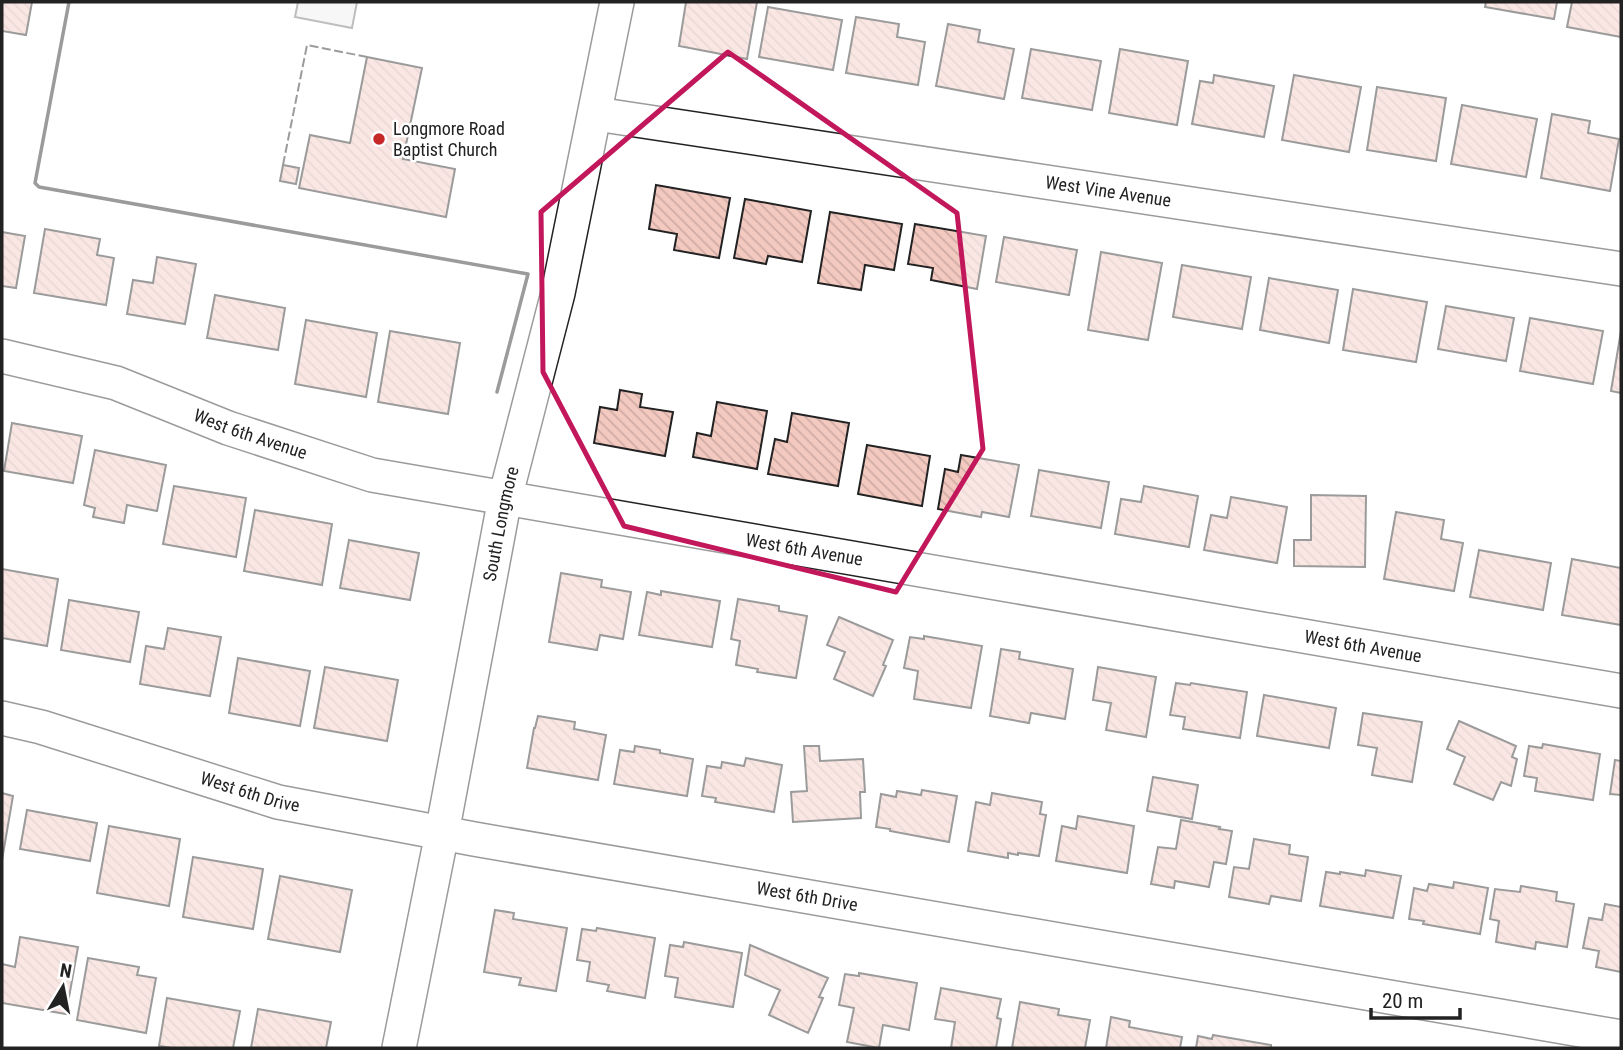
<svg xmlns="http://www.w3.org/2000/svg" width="1623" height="1050" font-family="'Roboto Condensed',sans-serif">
<defs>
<pattern id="building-back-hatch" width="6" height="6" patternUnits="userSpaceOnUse" patternTransform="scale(1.75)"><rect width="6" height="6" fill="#f3c9c0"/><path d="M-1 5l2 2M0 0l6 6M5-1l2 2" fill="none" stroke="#d0aca5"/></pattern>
</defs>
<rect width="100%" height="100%" fill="#fff"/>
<path fill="#eee" stroke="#6f6f6f" stroke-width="2" d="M298,2H357L352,28L295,17Z"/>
<path fill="url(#building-back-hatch)" stroke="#222" stroke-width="2" d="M2,2H32L26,35L2,31Z
M686,2H757L747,59L679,46Z
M1486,2H1557L1554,19L1485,7Z
M1572,2H1621V37L1567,27Z
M768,7L842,20L833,70L759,57Z
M856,17L899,24L897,37L925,42L918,85L846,73Z
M948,24L980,30L978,42L1014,49L1004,99L936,86Z
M1031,49L1101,61L1092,110L1022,98Z
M1120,49L1188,61L1177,125L1109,113Z
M367,57L422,68L403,159L455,169L446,217L299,188L310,135L350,143Z
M1214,75L1274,86L1264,137L1192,124L1200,81L1213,83Z
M1294,75L1361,87L1349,152L1282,140Z
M1377,87L1446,98L1436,161L1367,150Z
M1462,105L1537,119L1526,177L1451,164Z
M1552,114L1590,121L1588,133L1619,139L1610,191L1541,178Z
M283,165L299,168L296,184L280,181Z
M656,185L730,198L719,258L674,250L677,234L649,229Z
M745,199L811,211L802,262L768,256L766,264L734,258Z
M830,212L902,224L894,270L865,265L861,290L818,283Z
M915,224L986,236L977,289L931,280L933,268L908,264Z
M45,229L100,239L97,255L114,258L106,305L34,293Z
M2,232L25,236L16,288L2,286Z
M1004,237L1077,250L1069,295L996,282Z
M1101,252L1162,263L1148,340L1088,330Z
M157,257L196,264L185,324L127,314L133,280L153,283Z
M1182,265L1251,277L1242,329L1173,317Z
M1269,278L1338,290L1329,343L1260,330Z
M1353,289L1427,302L1416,362L1343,350Z
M215,295L285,308L278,350L207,338Z
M1446,306L1514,318L1506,361L1438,349Z
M1530,318L1603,331L1593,384L1520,371Z
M306,320L377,333L366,397L295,384Z
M390,331L460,343L448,414L378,402Z
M1621,331V393L1611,391Z
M620,390L642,394L640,407L673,412L665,456L594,443L600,407L617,410Z
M717,402L767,411L757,469L693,457L697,433L711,436Z
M792,413L849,423L838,486L768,474L775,439L787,442Z
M12,423L82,436L73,483L4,471Z
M867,445L930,456L922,506L858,494Z
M95,450L166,465L157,511L127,505L124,523L93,517L95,508L84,505Z
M961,455L1019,465L1009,517L982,512L981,517L938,509L945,469L958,472Z
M1039,470L1109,482L1101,528L1031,516Z
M174,486L246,498L236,557L163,544Z
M1144,486L1198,496L1189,547L1115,534L1121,499L1141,502Z
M1311,495L1366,496L1365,567L1294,566V540H1311Z
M1231,497L1287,507L1277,563L1204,550L1211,515L1227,518Z
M255,510L332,524L322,585L244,571Z
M1396,512L1444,520L1441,539L1463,543L1454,591L1384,579Z
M349,540L419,553L410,600L340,588Z
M1479,550L1551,563L1543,610L1470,597Z
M1572,559L1621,568V625L1562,615Z
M2,569L58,579L47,646L2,638Z
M561,573L602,580L601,587L631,592L623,639L600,635L597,650L549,642Z
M661,591L720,601L712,647L639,635L647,592L661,595Z
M738,599L779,606V611L807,616L796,678L757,672L758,669L736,665L740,641L731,639Z
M69,600L139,612L130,662L61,650Z
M839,617L893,640L883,665L886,666L873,696L834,679L845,652L827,645Z
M168,628L221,637L210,696L140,684L146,646L164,649Z
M924,636L982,646L971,708L914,699L918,671L904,668L910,637L924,639Z
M1001,649L1020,652L1019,659L1073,669L1065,719L1031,713L1029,723L990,716Z
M238,658L310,671L300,726L229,713Z
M325,667L398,680L387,741L314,728Z
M1098,667L1156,677L1146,737L1106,730L1111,703L1093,700Z
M1176,683L1190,685L1191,683L1247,692L1240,738L1183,729L1185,717L1170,715Z
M1264,695L1336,708L1329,748L1257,736Z
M1363,713L1422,722L1412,782L1372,775L1377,748L1358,745Z
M538,716L575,722L574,729L606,735L598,780L527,768L534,728H535Z
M1459,721L1516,746L1512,757L1517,759L1511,786L1501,782L1493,800L1454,784L1465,757L1447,749Z
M1543,744L1600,754L1593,800L1535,791L1537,778L1524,776L1529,746L1542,748Z
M635,746L660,750V753L693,759L687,796L614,784L620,750L634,752Z
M804,746H819L820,761L863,759L865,792H860L861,818L793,822L791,792L807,791Z
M746,758L782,765L774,812L715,802L716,798L702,796L707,766L721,768L722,762L744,766Z
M1615,760L1621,761V795L1610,794Z
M1153,777L1198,785L1192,819L1147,811Z
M922,790L957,796L949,842L890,831V829L876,827L881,794L896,797L897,791L921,795Z
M2,793L13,796L2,860Z
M992,793L1042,802L1040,814L1046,815L1039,856L1018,853V855L1008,853V858L968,851L976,802L990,805Z
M27,810L97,823L90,861L20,849Z
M1078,816L1134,826L1127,873L1056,861L1062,826L1076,829Z
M1181,820L1220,827L1219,829L1232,831L1226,864L1214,862L1209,887L1175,881L1174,888L1151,884L1158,847L1176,849Z
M109,826L180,839L169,906L97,893Z
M1254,839L1290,845L1289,854L1308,857L1301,901L1271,896L1269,904L1229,897L1234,867L1249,869Z
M193,857L263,869L253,929L183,917Z
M1366,870L1401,876L1393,918L1320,906L1326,872L1340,874V872L1365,876Z
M280,876L352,890L340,952L268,939Z
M1454,882L1488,888L1480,934L1423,924L1424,921L1409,919L1414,888L1427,891L1429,884L1453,888Z
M1521,886L1557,892L1556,901L1574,904L1567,947L1536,942L1535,949L1496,942L1499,921L1490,919L1495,889L1520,892Z
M1605,904L1621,907V972L1596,967L1599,951L1583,948L1589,918L1602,920Z
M495,910L514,913L513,919L567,928L556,991L519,985L521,978L484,972Z
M597,928L655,938L645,998L607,991L609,985L587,981L590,962L577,960L582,929L596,931Z
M20,937L78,947L66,1014L2,1003V964L15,967Z
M684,942L742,953L733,1007L675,997L678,978L665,976L670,945L683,947Z
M750,945L828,978L819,997L823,998L808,1033L769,1015L780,990L745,975Z
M88,958L139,967L137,975L156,978L146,1033L77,1020Z
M859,973L917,983L909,1030L883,1025L879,1048L847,1042L854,1008L839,1005L845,974L859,976Z
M941,988L1001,999L997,1018L1001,1019L996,1048H951L955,1022L935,1019Z
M167,998L240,1011L233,1048H172L159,1046Z
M1020,1002L1059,1009L1058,1015L1090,1020L1085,1048H1012Z
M258,1009L331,1022L326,1048H251Z
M1111,1017L1130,1021L1129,1027L1182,1037L1180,1048H1106Z
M1213,1035L1271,1045V1048H1196L1198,1036L1212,1039Z"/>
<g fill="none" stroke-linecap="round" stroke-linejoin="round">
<g stroke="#222" stroke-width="36">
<g id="minor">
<path id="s1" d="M596,114L1621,269"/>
<path id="s2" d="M2,356L116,383L228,428L372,475L1621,691"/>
<path id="s3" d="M2,718L41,727L278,802L474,839L1621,1037"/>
<path id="s4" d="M399,1048L442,833L505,498L558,293L617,2"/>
</g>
</g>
<use href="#minor" stroke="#fff" stroke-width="33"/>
<path stroke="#222" stroke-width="2" stroke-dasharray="9 3.5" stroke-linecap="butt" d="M283,165L307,45L367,57"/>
<path stroke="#222" stroke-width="3.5" d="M69,2L35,183L39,187L528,274L497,392"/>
</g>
<path d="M0 0H1623V1050H0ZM728,52L957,213L983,449L896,592L624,526L543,372L541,212Z" fill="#fff" fill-opacity=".55" fill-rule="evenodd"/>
<path fill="none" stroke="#c2185b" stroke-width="5" stroke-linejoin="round" d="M728,52L957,213L983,449L896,592L624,526L543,372L541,212Z"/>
<circle fill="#c62828" stroke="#fff" stroke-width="2.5" cx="379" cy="139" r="7"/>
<g text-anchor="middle" stroke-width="5" stroke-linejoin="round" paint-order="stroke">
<g font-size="18" fill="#222" stroke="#fff" text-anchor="start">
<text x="393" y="135">Longmore Road<tspan x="393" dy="21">Baptist Church</tspan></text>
</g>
<g font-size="18" fill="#222" stroke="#fff">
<text dy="6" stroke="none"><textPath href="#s1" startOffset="518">West Vine Avenue</textPath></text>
<text dy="6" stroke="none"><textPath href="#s2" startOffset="261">West 6th Avenue</textPath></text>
<text dy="6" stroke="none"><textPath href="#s4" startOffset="534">South Longmore</textPath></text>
<text dy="6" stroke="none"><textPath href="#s2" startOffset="828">West 6th Avenue</textPath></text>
<text dy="6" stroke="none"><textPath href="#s2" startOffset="1395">West 6th Avenue</textPath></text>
<text dy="6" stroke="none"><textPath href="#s3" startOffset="259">West 6th Drive</textPath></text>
<text dy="6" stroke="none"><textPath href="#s3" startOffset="826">West 6th Drive</textPath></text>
</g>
</g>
<rect width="1623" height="1050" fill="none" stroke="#222222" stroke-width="7"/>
<g transform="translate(63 987) rotate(10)" stroke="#ffffff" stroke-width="5" paint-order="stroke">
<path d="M0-5L12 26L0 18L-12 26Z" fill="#222222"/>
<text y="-10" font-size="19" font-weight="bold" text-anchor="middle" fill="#222222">N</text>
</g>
<path d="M1371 1008v10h89v-10" fill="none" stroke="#222222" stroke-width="3.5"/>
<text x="1382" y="1008" font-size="21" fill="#222222" stroke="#ffffff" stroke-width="5" paint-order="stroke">20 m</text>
</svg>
